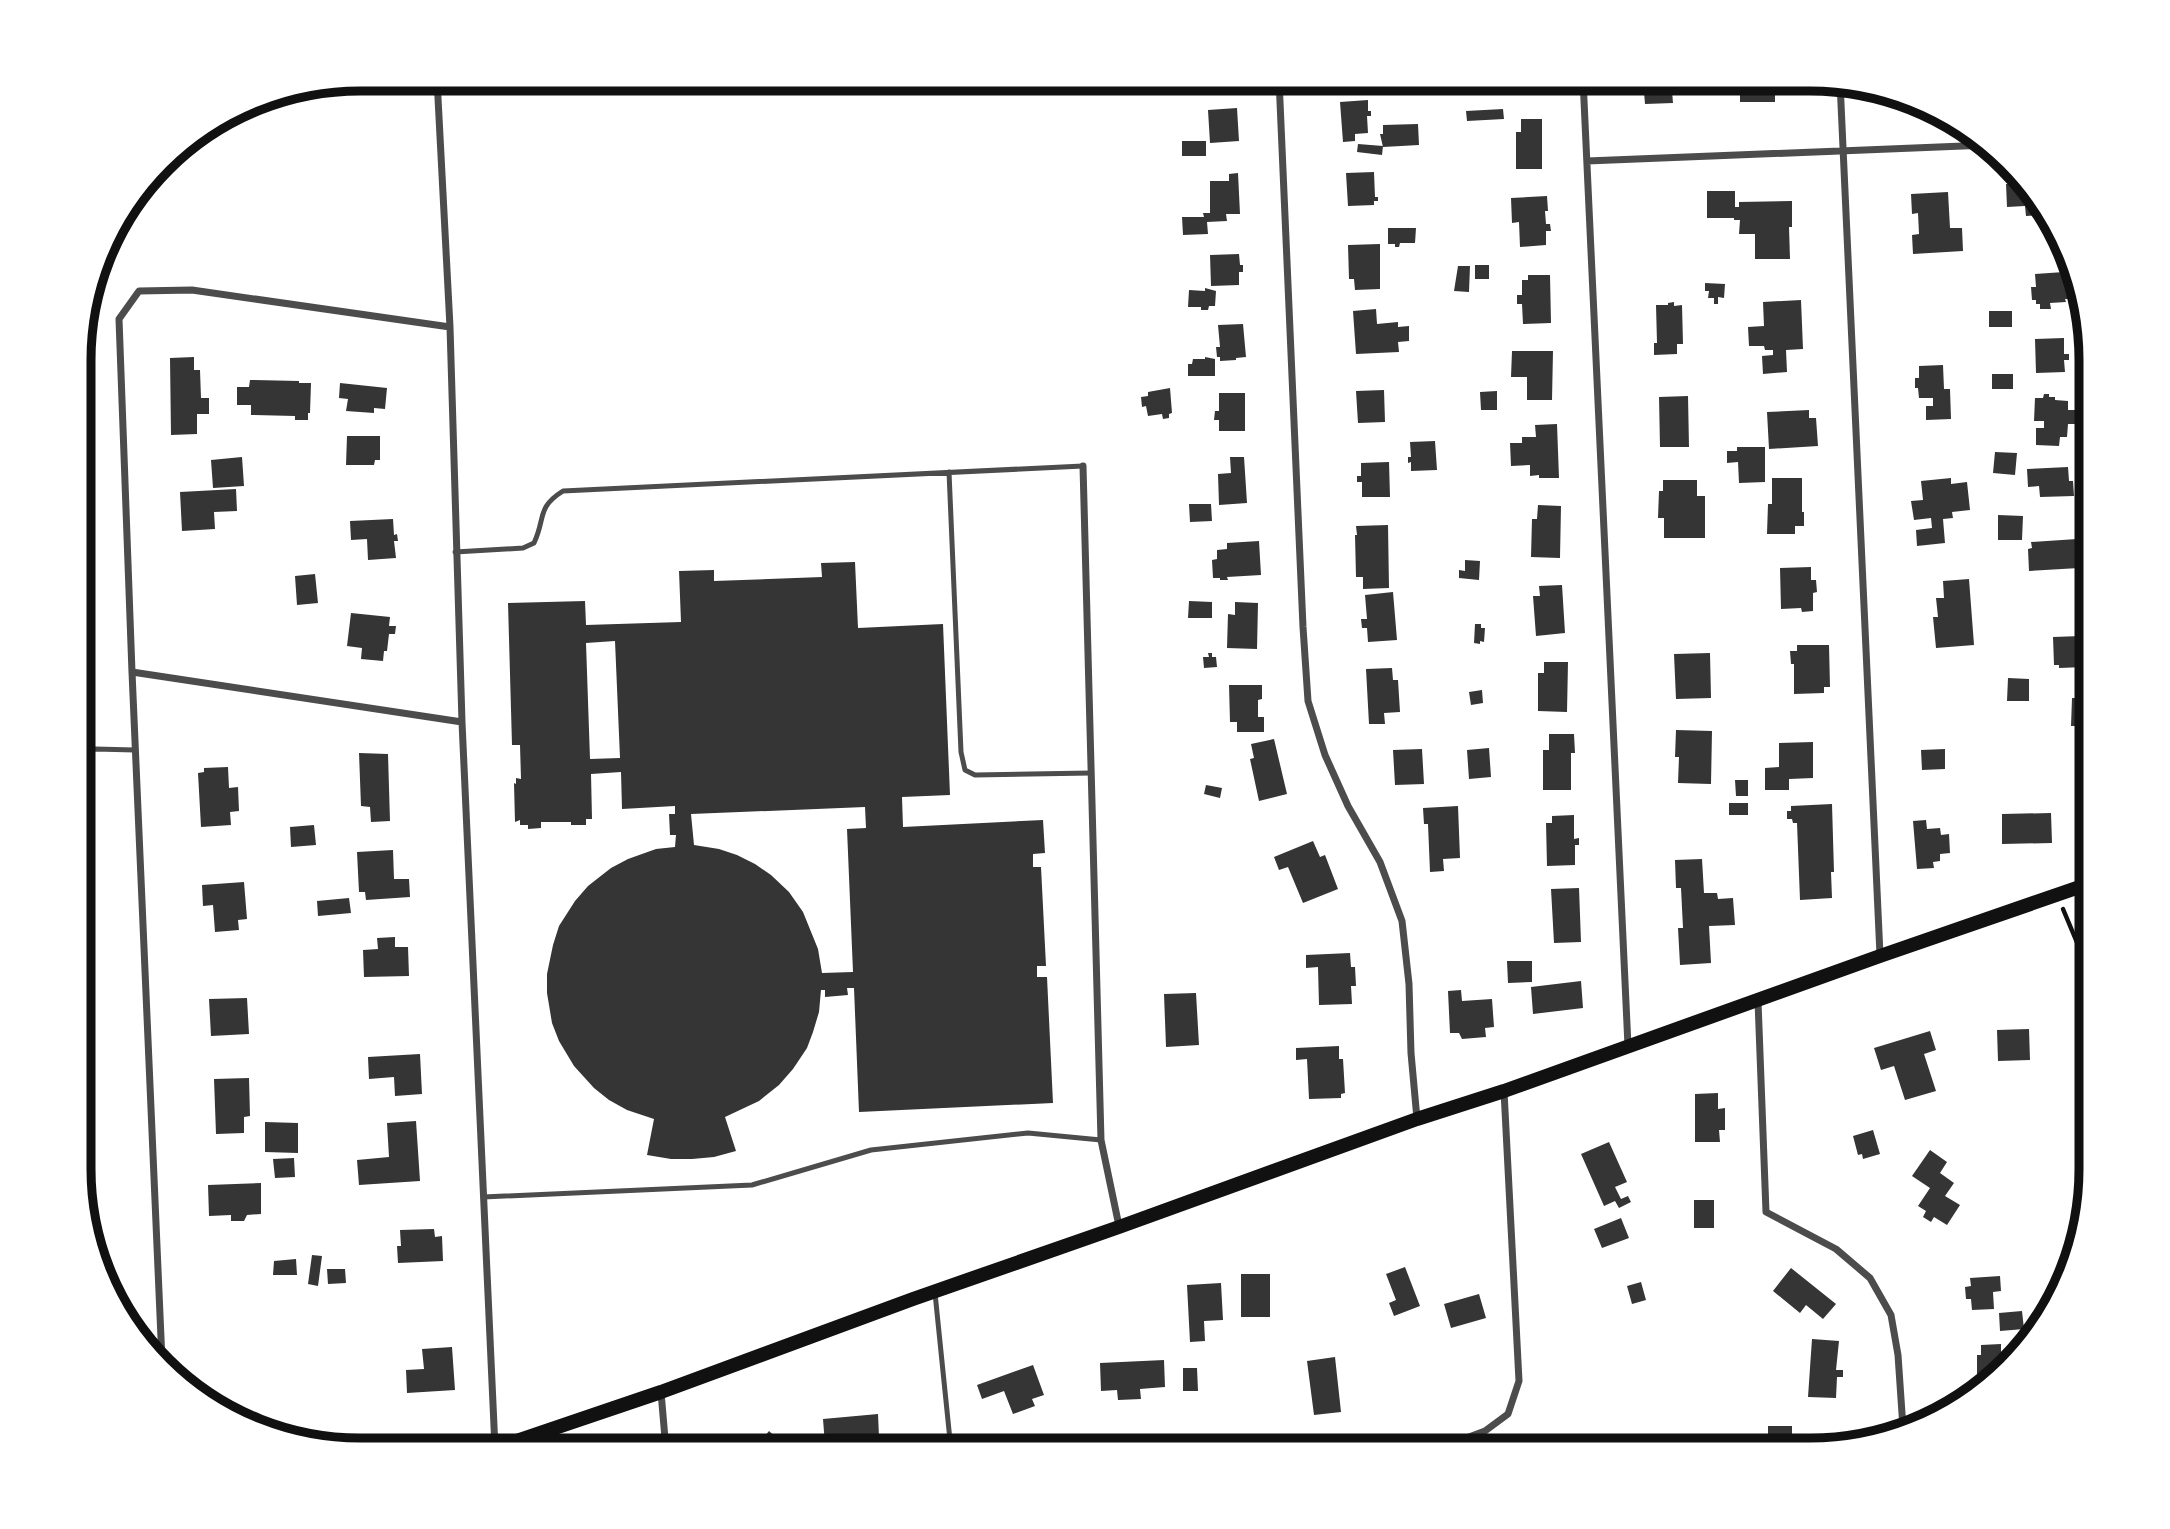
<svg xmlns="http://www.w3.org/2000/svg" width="2170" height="1529" font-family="Commissioner,sans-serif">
<rect width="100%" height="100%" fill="#fff"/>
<path fill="#353535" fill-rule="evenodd" d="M1513,79H1539L1540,91L1513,92Z
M1643,79H1671L1673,103L1645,104Z
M1752,79H1784V88H1775V102H1740V88H1753Z
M1368,100V111H1371V116H1367L1368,133L1355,134V141L1343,142L1340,102Z
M1237,108L1239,141L1210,143L1208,110Z
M1503,109L1504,119L1467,121L1466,111Z
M1521,119H1542V169H1516V132H1521Z
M1418,124L1419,145L1383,147L1380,134H1383V125Z
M1182,141H1206V156H1182Z
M1358,144L1383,146L1382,155L1357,152Z
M1374,172L1375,197H1378V201H1374V205L1348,206L1346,173Z
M1238,173L1240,214H1226L1227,221L1207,222L1208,234L1183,235L1182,217H1204L1203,213H1210V181H1229V174Z
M2006,184H2019L2045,215L2026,216L2025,206L2007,207Z
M1707,191H1735V207H1739V202L1792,201V227H1789L1790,259H1755V234H1739L1740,220H1734V218H1707Z
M1948,192L1950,228H1962L1963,251L1913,254L1912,235L1919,234L1918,213L1912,214L1911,194Z
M1547,196L1548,211H1545L1546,224H1550L1551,231H1546V245L1520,247L1519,222L1512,223L1511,198Z
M1388,228H1416L1415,243H1400L1399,247H1395V244H1388Z
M1380,244V289L1355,290L1354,279H1349L1348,245Z
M1239,254L1240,265H1243V272H1239V285L1211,286L1210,255Z
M1475,265H1489V279H1475Z
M1458,266H1470L1469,292L1454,291Z
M2064,272V277L2072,276L2073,285L2075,284L2077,292L2072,293V299H2065L2066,302L2050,303L2051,309H2040V304H2036V300H2032L2031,287H2036L2035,274Z
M1528,275H1550L1551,323L1523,324L1522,304H1517V295H1522V280H1528Z
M1705,283L1725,284L1724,298L1718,297V304H1714V298H1708L1709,291H1705Z
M1205,288L1216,291L1215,306H1209L1208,310H1201V307H1188L1189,290L1205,291Z
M1801,300L1803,349L1786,350L1787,372L1763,374L1762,356L1773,355V350H1765L1764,346H1749L1748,327L1764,326L1763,302Z
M1674,302V306L1682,305L1683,344H1677V354L1654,355V343H1657L1656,305H1668V303Z
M1376,309L1377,324L1398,322V327L1409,326V341L1398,342L1399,352L1356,354L1353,311Z
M1989,311H2012V327H1989Z
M1243,324L1246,357L1236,358V360L1220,361V357H1217L1216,347H1220L1218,325Z
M2064,338V354H2069V360H2064L2065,372L2036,373L2035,339Z
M1512,351H1553L1552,400H1527V377H1511Z
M194,357V370H200L201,398H209V414H197V434L171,435L170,358Z
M1205,357L1215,359V376H1188V364H1192L1193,359H1205Z
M1943,365L1944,389H1950L1951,419L1926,420V406H1933V398H1919L1918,388H1915V378H1919V366Z
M1992,374H2013V389H1992Z
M250,380L299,381V383H311L310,413H308V420H295V416L251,415V405H237V387H249Z
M340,383L387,388L385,409L374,408V413L346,411L348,399L339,398Z
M1170,388L1172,413L1169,414V418L1163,419L1162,414L1148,416L1146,406L1142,407L1141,397L1148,396V392Z
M1384,390L1385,422L1358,423L1356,391Z
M1497,391V410H1481L1480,392Z
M1219,393H1245V431H1219V420H1214L1215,411H1219Z
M2044,394H2049V397H2055V400L2068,401V410H2078L2077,424H2068L2067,437H2060L2059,446L2036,445V428H2044V421H2034L2035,398H2043Z
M1688,396L1689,447H1660L1659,397Z
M1809,410V418H1816L1818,446L1769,449L1767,412Z
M1557,424L1559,478H1539V475L1530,476V465L1511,466L1510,443H1522V437H1536L1535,425Z
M347,436H380V460H375L374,465H346Z
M1435,441L1437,470L1411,471V462L1408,463V457H1411L1410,442Z
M1737,447H1765V482L1739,483L1738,462L1727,463V451H1737Z
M1995,452L2017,453L2015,475L1993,473Z
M242,457L244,486L213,488L211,460Z
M1230,457H1244L1247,503L1219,505L1218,474L1231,473Z
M1389,462L1390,497H1362V482H1357V476H1361V463Z
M2068,467L2069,481H2073L2074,496L2040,497L2039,486L2028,487L2027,469Z
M1772,478H1802V512H1804V526H1795V534H1767L1768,504H1772Z
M1951,478V484L1967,482L1970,510L1952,512L1953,518L1943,519L1945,543L1917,546L1916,530L1932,528L1931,518L1914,520L1911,501L1923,500L1921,481Z
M1663,480H1697V496H1705V538H1664V518H1658L1659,491H1663Z
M236,489L237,511L214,512L215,529L182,531L180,492Z
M1189,504H1211L1212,521L1190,522Z
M1538,505L1561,506L1560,558L1531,557L1532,519H1537Z
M1998,515L2023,516L2022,540H1998Z
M393,519L394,535L397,534L398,541H394L396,558L368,560L367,539L351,540L350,521Z
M1388,525L1389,588L1363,589V577H1356L1355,535H1357L1356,526Z
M2077,539L2079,568L2029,571L2028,549L2032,548L2031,542Z
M1259,541L1261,575L1227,577L1228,580H1220V578H1213L1212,560L1217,559V550L1227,549V543Z
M1465,560L1480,561L1479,580L1459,578V570L1465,571Z
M855,562L858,628L943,624L950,795L902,797L903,827L1043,820L1045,853L1033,854V867H1041L1046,966H1037V977H1047L1053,1103L859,1112L854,988H847L848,995L825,997V990H821L819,1012L813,1032L807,1048L793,1069L779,1085L759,1101L725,1117L736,1151L714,1157L692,1159H671L647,1155L654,1119L627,1110L609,1100L594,1088L574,1066L559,1041L552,1023L547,993V974L553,945L559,926L575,901L588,886L611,868L628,859L656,849L675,847L676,835H670L669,814H675V806L622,809L621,772L591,774L592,819H586V825H571V822H541V828L528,829V825H520V820L515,822L514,783L516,784V778L521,779L520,745H512L508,603L585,601L586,625L681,622L679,571L714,570V581L822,577L821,563ZM615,641L620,758L590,759L586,643ZM865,807L866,828L847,829L853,972L822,973L818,949L803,912L789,892L771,875L755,864L737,855L719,849L694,845L691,814Z
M1811,567V580H1816L1817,592L1813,593V611L1802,612L1801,608L1781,609L1780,568Z
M315,574L318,603L297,605L295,576Z
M1969,579L1974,645L1936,648L1933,617H1938L1936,598H1944L1943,581Z
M1562,585L1565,633L1536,636L1533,596H1540L1539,586Z
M1393,592L1397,640L1368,642L1367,628H1362L1361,619H1367L1365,595Z
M1189,601L1212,602V618H1188Z
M1235,602L1258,603L1257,649L1227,648L1228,614L1235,615Z
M351,613L390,617L389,626H396L395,634H389L387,651H384L383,661L361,659L362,648L347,646Z
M1475,624H1481V628H1485L1484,642L1480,641V644L1474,643Z
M2081,636V638H2091V659L2088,658V664H2085V667L2059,668V665H2054L2053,637Z
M1797,645H1829L1830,687H1824V693L1794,694V664H1791L1790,651H1797Z
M1208,653H1212V657H1216L1217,667L1204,668L1203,657H1209Z
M1710,653L1711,698L1676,699L1674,654Z
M1544,662H1568L1567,712L1538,711V673H1544Z
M1392,668L1393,680H1398L1400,712L1384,713L1385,724H1369L1366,669Z
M2008,678L2029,679V701H2007Z
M1229,685H1262V699L1258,700V717H1264V732H1237V722H1230Z
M1482,690L1483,703L1471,705L1469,692Z
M2072,698H2091V726H2071Z
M1676,730L1712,731L1711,784L1678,783L1679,757H1675Z
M1549,734H1574L1575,753H1571V790H1543V750H1549Z
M1274,739L1287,794L1259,801L1250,759L1254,758L1251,744Z
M1813,742V778L1789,779V790H1765V768L1779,767V743Z
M1489,748L1491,777L1469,779L1467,750Z
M1422,749L1424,784L1395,785L1393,750Z
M1945,749V769L1922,770L1921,750Z
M359,753L388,754L390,821L371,822L370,807L361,806Z
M228,767L229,788L238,787L239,811L230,812L231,825L201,827L198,773L204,772V768Z
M2091,768V830H2077L2075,769Z
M1735,780H1748V796H1736Z
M1206,785L1222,788L1220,798L1204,794Z
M1729,803H1748V815H1729Z
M1832,804L1834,872H1831L1832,898L1800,900L1797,823H1793L1792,819H1787V811H1791V806Z
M1458,806L1460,858L1443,859L1444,871L1430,872L1428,824H1424L1423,808Z
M2051,813L2052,843L2002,844V814Z
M1574,815V839L1579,838V845H1575V865L1547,866L1546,823H1552V816Z
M1926,820L1927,829L1940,828L1941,835L1949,834L1950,853L1940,854V861L1933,862L1934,868L1917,869L1913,821Z
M314,825L316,845L291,847L290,827Z
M1313,841L1320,857L1325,855L1338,889L1303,903L1288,867L1279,870L1274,857Z
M393,850L394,879H409L410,897L366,900L365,892H359L357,852Z
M1702,859L1704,893H1717L1718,899L1733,898L1735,925L1709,926L1711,963L1680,965L1678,928H1683L1681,888H1676L1675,860Z
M244,882L247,919L238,920L239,930L215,932L213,905L203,906L202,885Z
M1579,888L1581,942L1554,943L1551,889Z
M349,898L351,913L318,916L317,901Z
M395,937V947H408L409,976L364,977L363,950L378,949L377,938Z
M2091,939V959L2086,960L2080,942Z
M1350,953L1351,967H1355L1356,986H1351L1352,1004L1319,1005L1318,967L1306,968V955Z
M1507,961H1532V982L1508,983Z
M1581,981L1583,1008L1533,1014L1531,987Z
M1461,990L1462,1001L1492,999L1494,1027L1485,1028L1486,1037L1462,1039L1459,1033H1450L1448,991Z
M1196,993L1199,1045L1166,1047L1164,994Z
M247,998L249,1034L211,1036L209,999Z
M2029,1029L2030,1060L1998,1061L1997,1030Z
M1930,1031L1936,1050L1924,1054L1936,1091L1905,1100L1894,1066L1881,1070L1874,1048Z
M1339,1046V1059H1343L1345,1093L1341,1094V1098L1309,1099L1307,1059L1296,1060V1048Z
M420,1054L422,1094L395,1096L394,1077L369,1079L368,1057Z
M249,1078L250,1116L244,1117V1133L216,1134L214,1079Z
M1718,1093V1109L1725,1108V1130H1719L1720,1142H1695V1094Z
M416,1121L420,1181L359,1185L357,1160L389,1157L387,1123Z
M265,1122L298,1123V1153L265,1152Z
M1873,1130L1880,1154L1863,1159L1862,1154L1858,1155L1853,1136Z
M1609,1142L1627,1182L1615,1187L1621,1199L1628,1196L1631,1202L1619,1208L1615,1201L1604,1206L1581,1154Z
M81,1150H90L92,1228H89L81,1205Z
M1930,1150L1947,1162L1940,1173L1954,1183L1945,1196L1960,1205L1947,1225L1934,1217L1931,1222L1923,1217L1926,1211L1918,1206L1930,1188L1912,1176Z
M294,1158L295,1177L275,1178L273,1159Z
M261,1183V1214L247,1215L244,1221H231V1215L209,1216L208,1185Z
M1694,1200H1714V1228H1694Z
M1621,1218L1629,1238L1602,1248L1594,1229Z
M434,1229L435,1237L442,1236L443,1261L398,1263L397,1246H401L400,1230Z
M312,1255L322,1256L318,1286L308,1284Z
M296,1259L297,1275H273L274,1261Z
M1405,1267L1420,1306L1394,1316L1389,1303L1396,1300L1386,1274Z
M1791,1268L1836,1304L1823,1319L1806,1305L1800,1313L1773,1291Z
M327,1269H345L346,1283L328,1284Z
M1241,1274H1270V1317H1241Z
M2000,1276L2001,1291L1993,1292L1994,1309L1972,1310L1971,1299H1966L1965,1287L1971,1286L1970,1278Z
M1641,1282L1646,1300L1632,1304L1627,1286Z
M1221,1283L1223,1320L1204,1321L1205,1341L1190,1342L1187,1285Z
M1479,1294L1486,1318L1451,1328L1444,1304Z
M2022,1311L2024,1329L2000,1331L1999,1313Z
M1812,1339L1839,1341L1836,1370H1843V1377H1837L1836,1398L1808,1397Z
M2001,1344V1355H2015L1982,1382H1977V1355H1981V1345Z
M452,1347L455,1390L407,1393L406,1370L424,1369L422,1349Z
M1335,1357L1341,1412L1314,1415L1307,1361Z
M1164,1360L1165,1387L1140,1389L1141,1399L1118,1400L1117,1390L1101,1391L1100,1363Z
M1033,1365L1044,1395L1032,1399L1035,1406L1013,1414L1004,1391L982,1399L977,1385Z
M1183,1368H1197L1198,1391H1183Z
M878,1414L879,1437H874V1450H855V1442L825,1445L823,1419Z
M1768,1426H1792V1450H1768Z
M769,1431L778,1439L782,1434L793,1443L787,1450H753Z
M1841,1436V1443L1814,1449L1813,1438Z"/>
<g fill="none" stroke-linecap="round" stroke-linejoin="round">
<path stroke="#111" stroke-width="4.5" d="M2063,909L2091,976"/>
<path stroke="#4c4c4c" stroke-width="5" d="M949,472L961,752L965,770L975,775L1091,773
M455,552L523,548L534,543C546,518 536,508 563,491L1083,466
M81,754L95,749L135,750
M483,1197L752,1185L871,1150L1028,1133L1101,1140
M935,1293L951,1450"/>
<path stroke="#4c4c4c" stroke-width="7" d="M437,79L450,327L462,722L495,1448
M1279,79L1303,627L1308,701L1325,755L1348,806L1380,862L1402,921L1409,984L1411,1053L1417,1119
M1583,79L1628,1046
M1840,82L1880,955
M1587,161L1988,145
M1083,466L1101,1140L1119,1226
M132,672L462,722
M1758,1001L1766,1212L1836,1249L1870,1278L1891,1315L1898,1355L1903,1428
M162,1361L132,672L119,319L139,291L192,290L450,327
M661,1392L666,1450
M1434,1450L1485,1431L1508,1414L1519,1381L1504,1091"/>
<path stroke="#111" stroke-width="14" d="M490,1450L661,1392L913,1299L1119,1227L1417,1119L1504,1091L1880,956L2091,883"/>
</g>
<path d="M0 0H2170V1529H0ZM360 91H1810A269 269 0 0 1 2079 360V1169A269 269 0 0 1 1810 1438H360A269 269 0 0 1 91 1169V360A269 269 0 0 1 360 91Z" fill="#fff" fill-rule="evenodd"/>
<path fill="none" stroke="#111" stroke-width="9" d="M360 91H1810A269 269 0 0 1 2079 360V1169A269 269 0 0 1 1810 1438H360A269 269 0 0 1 91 1169V360A269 269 0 0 1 360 91Z"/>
</svg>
